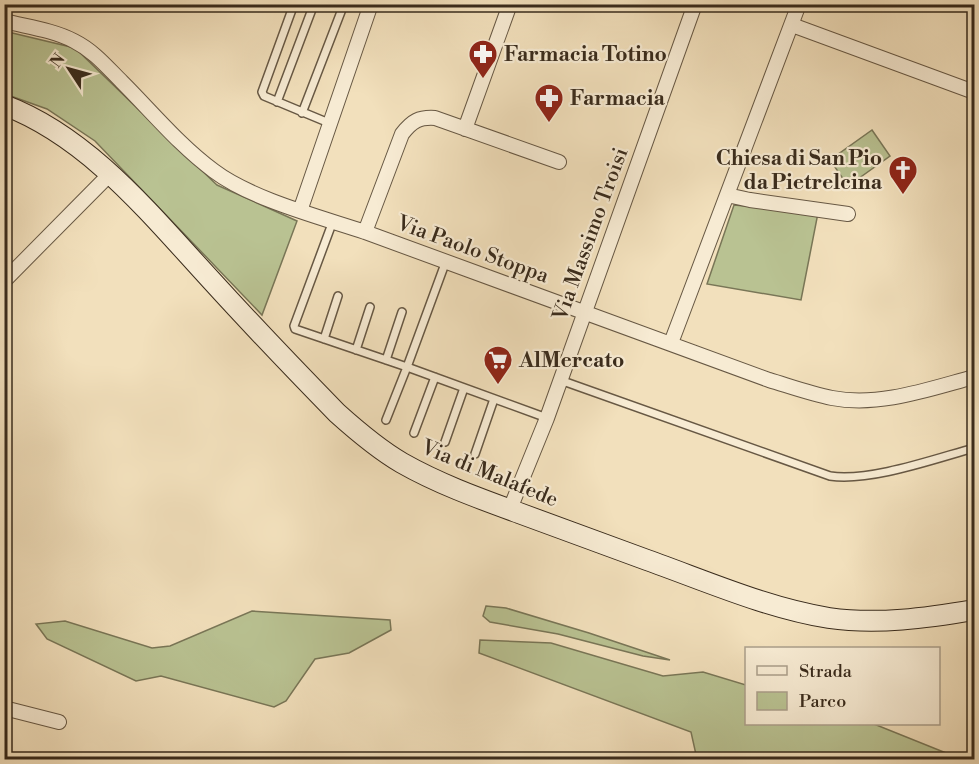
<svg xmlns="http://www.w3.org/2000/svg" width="979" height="764" font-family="'Libre Bodoni',serif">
<rect width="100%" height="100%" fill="#f2e0bc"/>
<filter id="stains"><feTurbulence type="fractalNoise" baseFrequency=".00333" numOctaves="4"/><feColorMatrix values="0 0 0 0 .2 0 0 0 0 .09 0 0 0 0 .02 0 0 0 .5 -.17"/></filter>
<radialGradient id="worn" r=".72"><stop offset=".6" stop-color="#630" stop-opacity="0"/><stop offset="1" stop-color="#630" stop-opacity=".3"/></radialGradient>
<path fill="#b9c292" stroke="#797657" stroke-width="1.5" d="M4,31L75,48L217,185L297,221L262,315L95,141L47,109L5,94Z
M872,130L890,156L848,186L830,160Z
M734,205L818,213L801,300L707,284Z
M486,606L506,608L589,633L670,660L643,656L558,634L490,622L483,616Z
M252,611L390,620L391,630L349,653L315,659L286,701L274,707L161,676L136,681L47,639L36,624L65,621L152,648L170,646Z
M480,640L551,643L663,676L703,672L746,685V724H874L961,759H697L691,732L479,653Z"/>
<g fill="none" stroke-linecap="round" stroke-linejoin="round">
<g stroke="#675844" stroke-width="10">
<path id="lane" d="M294,4L262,92L264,96L329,123
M277,102L314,4
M302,113L344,4
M333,221L294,326L295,329L407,367L386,420
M446,261L407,367L547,418
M324,339L338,296
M356,350L370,307
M386,360L402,312
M560,380L830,476C870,482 934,459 974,448
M414,433L435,377
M445,442L464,388
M475,454L494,399"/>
</g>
<g stroke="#675844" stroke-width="16">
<path id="street" d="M4,21C28,27 53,30 74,41C94,51 107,67 122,82C152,112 180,146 214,171C251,199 320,217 365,232L769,380C789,386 811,394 832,398C880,407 929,389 974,377
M792,25L974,92
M465,129L510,4
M727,195L750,200L848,214
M300,211L371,4
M365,232L402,134C412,121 419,117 435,118L559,162
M4,281L110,174
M671,343L799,4
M510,509L547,418L695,4
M4,708L59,722"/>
</g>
<g stroke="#392b1c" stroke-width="22">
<path id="secondary" d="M4,105C89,137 151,215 211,280C252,325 294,369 337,413C357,431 378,449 402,463C439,484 478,498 519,513C561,528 604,544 647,560C706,581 767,608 829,618C877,625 927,618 974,610"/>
</g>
<use href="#lane" stroke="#f7ebd3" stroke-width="7"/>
<use href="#street" stroke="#f7ebd3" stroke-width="14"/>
<use href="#secondary" stroke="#f7ebd3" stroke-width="20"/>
</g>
<defs>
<g id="pharmacy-pin" transform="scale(1.5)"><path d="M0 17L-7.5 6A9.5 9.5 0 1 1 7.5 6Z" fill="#8f2418" stroke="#f7ebd3"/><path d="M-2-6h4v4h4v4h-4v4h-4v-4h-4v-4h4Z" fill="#fff"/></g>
<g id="church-pin" transform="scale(1.5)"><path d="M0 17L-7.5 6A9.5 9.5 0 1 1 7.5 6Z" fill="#8f2418" stroke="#f7ebd3"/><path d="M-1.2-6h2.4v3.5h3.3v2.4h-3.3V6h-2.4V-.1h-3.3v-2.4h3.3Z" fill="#fff"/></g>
<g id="supermarket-pin" transform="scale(1.5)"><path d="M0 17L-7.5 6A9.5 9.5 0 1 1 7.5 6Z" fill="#8f2418" stroke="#f7ebd3"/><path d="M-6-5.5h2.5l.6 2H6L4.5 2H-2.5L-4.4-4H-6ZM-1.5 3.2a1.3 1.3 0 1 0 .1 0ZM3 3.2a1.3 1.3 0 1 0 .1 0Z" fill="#fff"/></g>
</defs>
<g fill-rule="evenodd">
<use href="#pharmacy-pin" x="483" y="54"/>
<use href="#pharmacy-pin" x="549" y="98"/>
<use href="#church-pin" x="903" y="170"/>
<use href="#supermarket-pin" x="498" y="360"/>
</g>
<g text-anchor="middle" stroke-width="4.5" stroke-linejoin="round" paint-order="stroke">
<g font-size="21" font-weight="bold" fill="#392b1c" stroke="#f7ebd3" text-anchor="start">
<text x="504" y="61">Farmacia Totino</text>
<text x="570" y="105">Farmacia</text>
<text x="882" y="165" text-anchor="end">Chiesa di San Pio<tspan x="882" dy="24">da Pietrelcina</tspan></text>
<text x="519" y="367">AlMercato</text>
</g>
<g font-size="21" fill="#392b1c" stroke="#f7ebd3">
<text transform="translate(590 234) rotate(-70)" y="7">Via Massimo Troisi</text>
<text transform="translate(473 249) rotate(20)" y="7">Via Paolo Stoppa</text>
<text transform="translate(490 473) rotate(22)" y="7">Via di Malafede</text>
</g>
</g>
<rect width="979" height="764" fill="none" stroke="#f2e0bc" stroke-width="24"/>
<rect x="6" y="6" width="967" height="752" fill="none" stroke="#392b1c" stroke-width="3"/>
<rect x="12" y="12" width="955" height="740" fill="none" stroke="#392b1c" stroke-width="1.5"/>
<rect x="745" y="647" width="195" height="78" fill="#f7ebd3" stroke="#ab9e8a" stroke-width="1.5"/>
<rect x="757" y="666" width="30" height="9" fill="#f7ebd3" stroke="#ab9e8a" stroke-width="1.5"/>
<text x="799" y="677" font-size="18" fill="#392b1c">Strada</text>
<rect x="757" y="692" width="30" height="18" fill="#b9c292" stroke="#ab9e8a" stroke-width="1.5"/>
<text x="799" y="707" font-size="18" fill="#392b1c">Parco</text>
<g transform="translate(69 69) rotate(306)" stroke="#f7ebd3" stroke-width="4.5" paint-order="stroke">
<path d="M0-4.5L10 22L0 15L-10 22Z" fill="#392b1c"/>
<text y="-9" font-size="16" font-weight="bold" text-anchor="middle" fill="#392b1c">N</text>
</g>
<rect width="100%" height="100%" filter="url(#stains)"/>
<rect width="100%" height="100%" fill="url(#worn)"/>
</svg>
